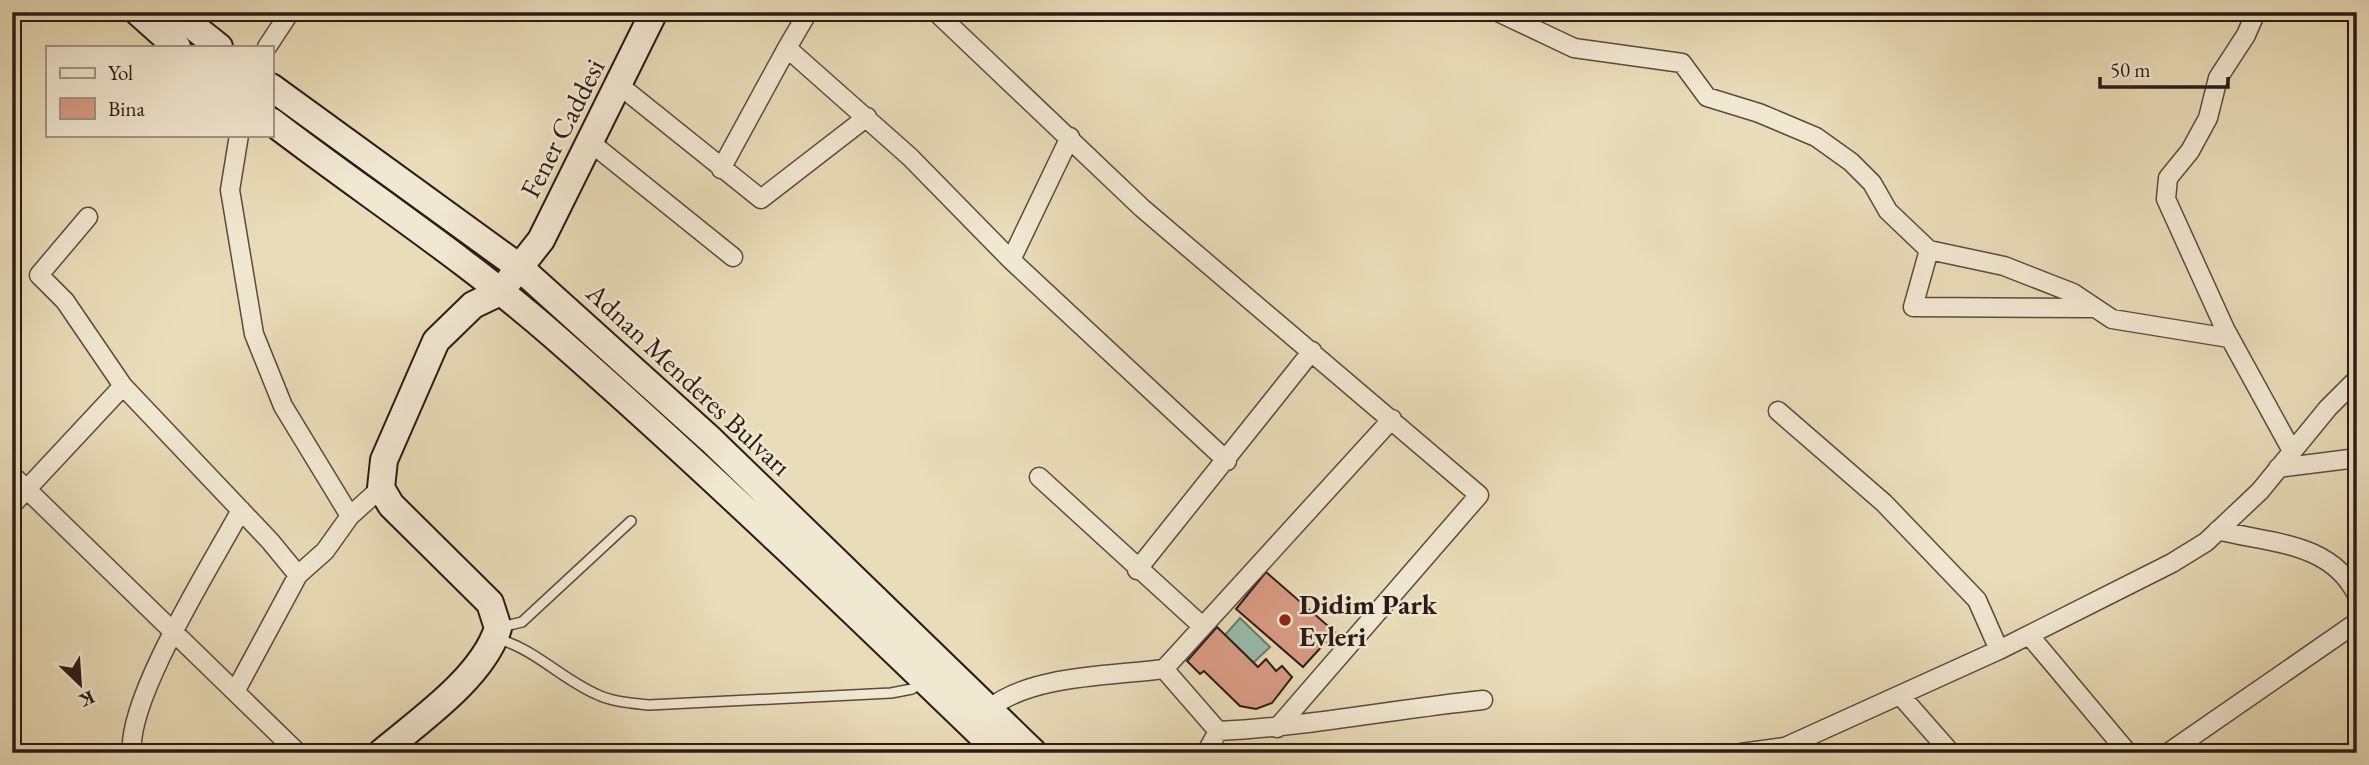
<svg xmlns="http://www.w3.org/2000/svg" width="2369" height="765" font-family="'EB Garamond',serif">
<rect width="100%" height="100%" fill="#e9dcb8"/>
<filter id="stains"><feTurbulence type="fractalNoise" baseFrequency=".00286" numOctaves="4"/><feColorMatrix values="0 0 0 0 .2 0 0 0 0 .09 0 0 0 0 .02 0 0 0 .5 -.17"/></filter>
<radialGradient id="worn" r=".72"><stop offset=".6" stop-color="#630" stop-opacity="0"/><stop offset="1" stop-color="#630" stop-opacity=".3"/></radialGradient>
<path fill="#97bcad" stroke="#6b7c71" stroke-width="2" d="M1240,618L1270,647L1253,663L1225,635Z"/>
<path fill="#da9b85" stroke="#2a1b16" stroke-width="2" d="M1266,572L1335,632L1303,667L1236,609Z
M1217,627L1258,667L1266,659L1276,671L1282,666L1292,677L1272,703L1256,709L1240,706L1204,671L1200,674L1187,661Z"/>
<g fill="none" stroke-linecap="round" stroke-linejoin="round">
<g stroke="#5a4b3e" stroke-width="12">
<path id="lane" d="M501,627L522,622L631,521
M495,638C534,648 560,678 596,694C612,702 631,703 649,705L891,693L912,689L924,681"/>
</g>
<g stroke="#5a4b3e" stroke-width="21">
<path id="street" d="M808,12L787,48L910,157L1011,260L1227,461
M936,12L1142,208L1479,495L1277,728
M1498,12L1574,48L1682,63L1707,97L1759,113L1816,137L1851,162L1872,183L1888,211L1929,250L2004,266L2073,293L2112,319L2229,338
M2256,12L2246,35L2218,78L2208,118L2190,151L2168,178L2166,199L2225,329L2292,451
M267,47L290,12
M619,85L761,199L867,117
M239,135L230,190L254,334L283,406L350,516
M590,142L733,257
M721,169L787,48
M88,217L39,275L65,301L123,386L270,541L298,575
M1929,250L1913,307L2095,308
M1011,260L1070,137
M1778,411L1884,503L1977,600L1999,650
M2278,468L2357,458
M12,475L298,753
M1039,477L1201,625
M12,505L123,386
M2218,530C2270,544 2330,541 2357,595
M1137,570L1312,351
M2029,635L2128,753
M1164,669L1218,731C1307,727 1394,709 1483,700
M236,690L298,575L325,551L350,516L381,488
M1900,695L1951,753
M989,709C1030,675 1111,676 1164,669L1392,419
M132,753C126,699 213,562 241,510
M1206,753L1218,731
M1741,753L1785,747L1999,650L2172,563L2206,542L2260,491L2328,408L2357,379
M2168,753L2353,625"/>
</g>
<g stroke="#2a1b16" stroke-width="30">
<path id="secondary" d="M138,12L177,47
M175,12L219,47
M271,87L519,267L711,440L1034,753
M271,121C365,193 465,258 554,336C707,470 854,612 1000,753
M381,753C419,721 483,677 498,628L490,603L391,505L381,488L384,460L436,341L473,305L500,292L541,240L654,12"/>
</g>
<use href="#lane" stroke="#f1e8d1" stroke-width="9"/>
<use href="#street" stroke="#f1e8d1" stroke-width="18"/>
<use href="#secondary" stroke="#f1e8d1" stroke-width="26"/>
</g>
<circle fill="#8f2418" stroke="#f1e8d1" stroke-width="2.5" cx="1285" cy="620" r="7"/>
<g text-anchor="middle" stroke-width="5" stroke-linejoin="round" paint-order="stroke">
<g font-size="28" fill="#2a1b16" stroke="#f1e8d1">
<text transform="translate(562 128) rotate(-63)" y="10">Fener Caddesi</text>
<text transform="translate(689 379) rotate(43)" y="10">Adnan Menderes Bulvarı</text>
</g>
<g font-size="28" font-weight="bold" fill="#2a1b16" stroke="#f1e8d1" text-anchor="start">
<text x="1299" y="614">Didim Park<tspan x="1299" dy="32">Evleri</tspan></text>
</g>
</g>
<rect width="2369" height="765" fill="none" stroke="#e9dcb8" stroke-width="42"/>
<rect x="14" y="14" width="2341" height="737" fill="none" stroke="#2a1b16" stroke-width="3.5"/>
<rect x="21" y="21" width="2327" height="723" fill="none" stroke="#2a1b16" stroke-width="2"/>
<rect x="46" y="46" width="228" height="91" fill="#f1e8d1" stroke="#a19686" stroke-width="2"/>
<rect x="60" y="68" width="35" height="10" fill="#f1e8d1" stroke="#a19686" stroke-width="2"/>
<text x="108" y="80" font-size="21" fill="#2a1b16">Yol</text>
<rect x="60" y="98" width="35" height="21" fill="#da9b85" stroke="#a19686" stroke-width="2"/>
<text x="108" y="116" font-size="21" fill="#2a1b16">Bina</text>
<g transform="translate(80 684) rotate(155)" stroke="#f1e8d1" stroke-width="5" paint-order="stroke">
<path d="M0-5L12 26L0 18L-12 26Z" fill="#2a1b16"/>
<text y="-10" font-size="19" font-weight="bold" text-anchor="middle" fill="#2a1b16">K</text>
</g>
<path d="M2100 77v10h128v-10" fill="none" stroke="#2a1b16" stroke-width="3.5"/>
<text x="2110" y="77" font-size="21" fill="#2a1b16" stroke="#f1e8d1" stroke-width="5" paint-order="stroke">50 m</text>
<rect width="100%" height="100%" filter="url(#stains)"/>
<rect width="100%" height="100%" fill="url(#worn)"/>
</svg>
